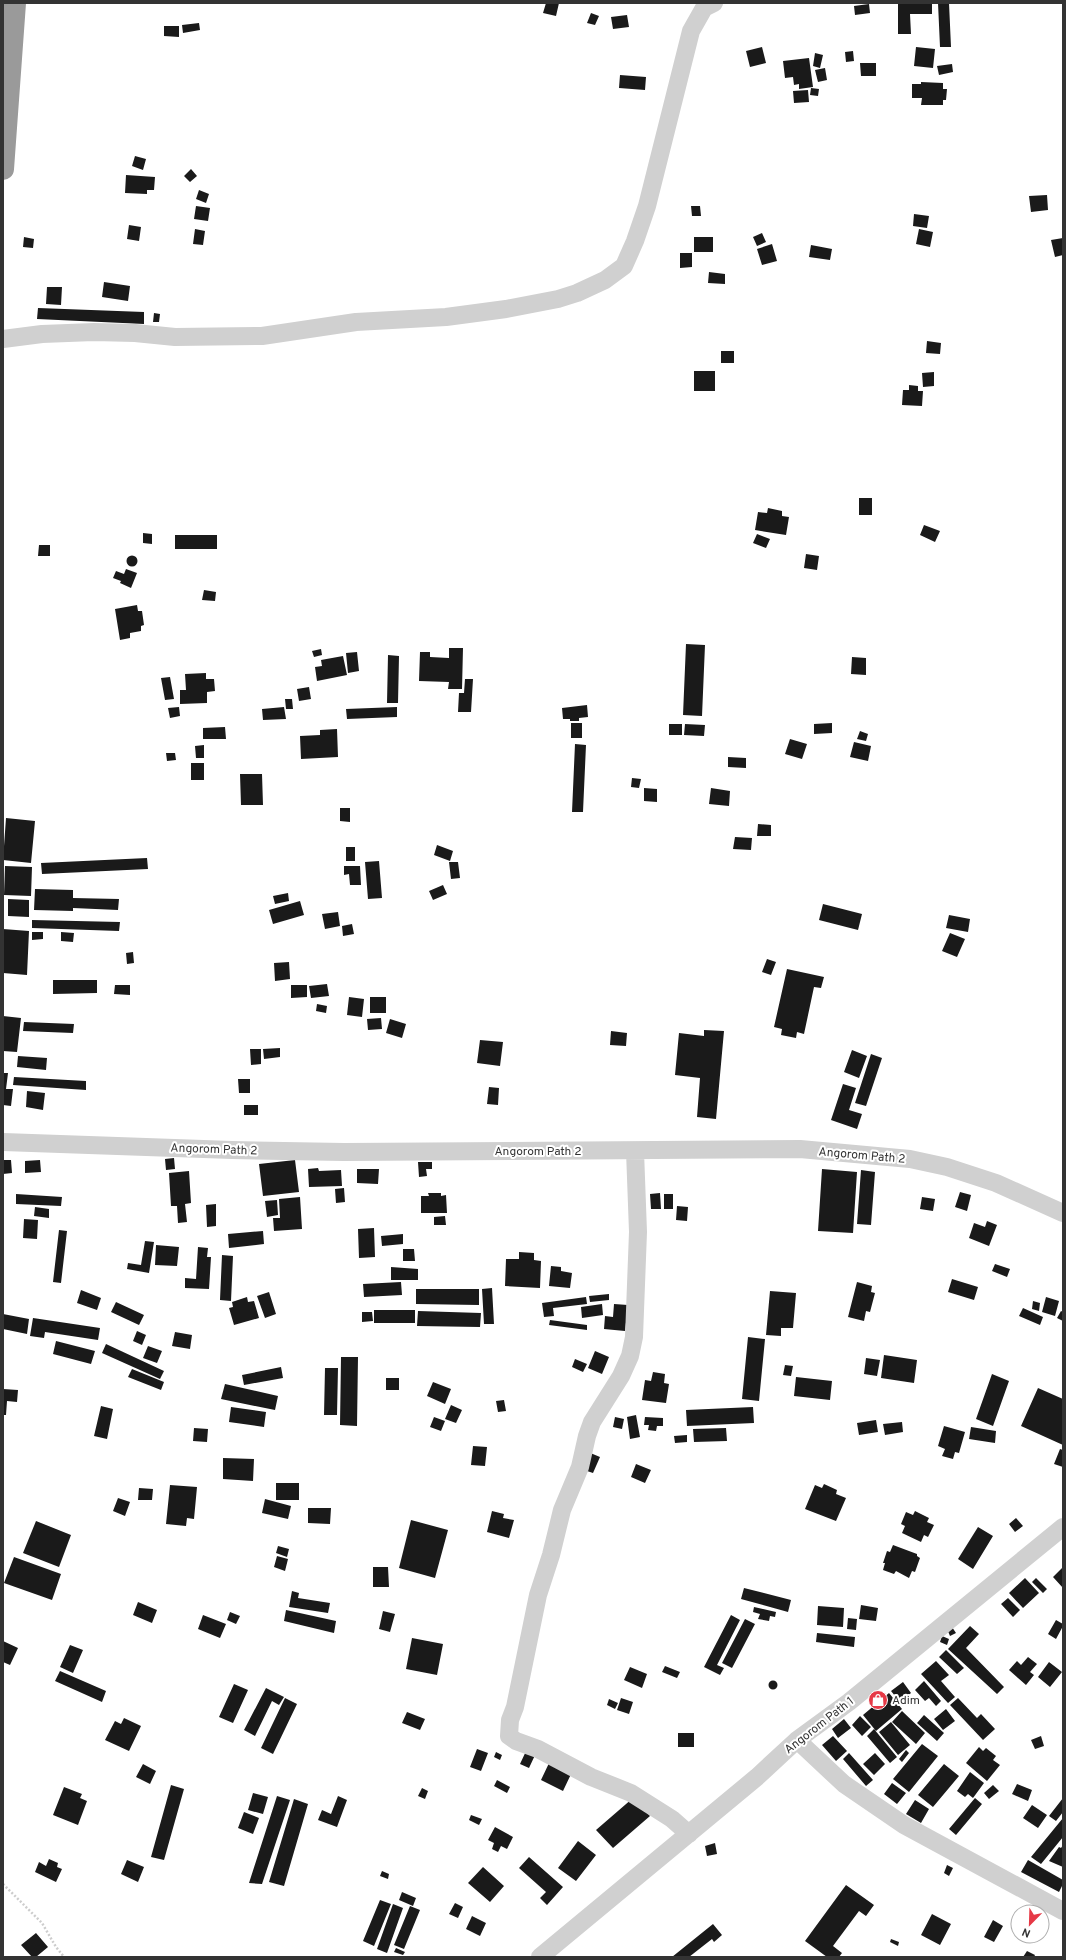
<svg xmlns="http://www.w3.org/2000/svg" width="1066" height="1960" font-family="Overpass,sans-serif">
<rect width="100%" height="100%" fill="#fff"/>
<path fill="#1a1a1a" d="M546,3H559L556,16L543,13Z
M932,3V14H910L911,34H898V4Z
M938,3H949L951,47H940Z
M869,4L870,13L855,15L854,6Z
M591,13L599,16L595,25L587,23Z
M627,15L629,27L613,29L611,17Z
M199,23L200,30L183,33L182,25Z
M164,26H179V37L164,36Z
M762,47L766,63L750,67L746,51Z
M916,47L935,49L933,68L914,66Z
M853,51L854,61L846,62L845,52Z
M815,53L823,55L820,68L813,66Z
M809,58L813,87L799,89V84L794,85L793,77L785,78L783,61Z
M860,63H876V76H861Z
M952,64L953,72L939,75L937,66Z
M825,68L827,80L818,82L815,70Z
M620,75L646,77L645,90L619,88Z
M921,82L943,83V89H947L946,100H943V105H921L922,98H912V84H921Z
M811,88L819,89L818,96L810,95Z
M808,90L809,102L794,103L793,91Z
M135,156L146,159L143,170L132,166Z
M191,169L197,176L190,182L184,176Z
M126,175L155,177L154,190H147V194L125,193Z
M199,190L209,194L206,203L196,199Z
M1047,195L1048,210L1031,212L1029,196Z
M196,206L210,208L208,221L194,219Z
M691,206H700L701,216H692Z
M914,214L929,216L927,228L913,226Z
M129,225L141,227L139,241L127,239Z
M195,229L205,231L203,245L193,244Z
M919,229L933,232L930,247L916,244Z
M762,233L766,242L757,246L753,237Z
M24,237L34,239L33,248L23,247Z
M694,237H713V252H694Z
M1063,238V255L1055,257L1051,240Z
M772,244L777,261L762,265L757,249Z
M811,245L832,249L830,260L809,257Z
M680,253H692V267L680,268Z
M709,272L725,274V284L708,283Z
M104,282L130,286L128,301L102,297Z
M47,287H62L61,305L46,304Z
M38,308L144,312V324L37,319Z
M154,313L160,314L159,322H153Z
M927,341L941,343L940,354L926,353Z
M721,351H734V363H721Z
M694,371H715V391H694Z
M934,372V386L923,387L922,373Z
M909,385L918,386V391H923L922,406L902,405L903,390H909Z
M859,498H872V515H859Z
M768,508L782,511V516L789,517L786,535L755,530L758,512L767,513Z
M924,525L940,531L935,542L920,535Z
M143,533L152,534V544L143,543Z
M757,534L770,539L766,548L753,543Z
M175,535H217V549H175Z
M39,545H50V556H38Z
M806,554L819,556L817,570L804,568Z
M126.5 561a5.5 5.5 0 1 1 11 0a5.5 5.5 0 1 1-11 0Z
M126,569L137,573L131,588L120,583L121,581L113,578L116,571L124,574Z
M204,590L216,592L215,601L202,600Z
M137,605L138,611H142L144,625L141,626V631L130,633V638L120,640L115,609Z
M686,644L705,645L702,716L683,715Z
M449,648H463L462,689H448L449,682L419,681L420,652H430V657L449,658Z
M321,649L322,655L314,657L312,651Z
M357,652L359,671L348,673L346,653Z
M388,655L399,656L398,703H387Z
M343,656L347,675L317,681L315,667L322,666L321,660Z
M852,657L866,658V675L851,674Z
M206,673V679H214L215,691L207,692V703L180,704V690H186L185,674Z
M170,677L174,699L165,700L161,678Z
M465,679H473L471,712H458L459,693H464Z
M309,687L311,699L299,701L297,689Z
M285,699H292L293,709H286Z
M587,705L588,717L579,718V721H570V719H563L562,708Z
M179,707L180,716L170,718L168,708Z
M284,707L286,719L263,720L262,709Z
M397,707V717L347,719L346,709Z
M571,723H582V738H571Z
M832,723V733L814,734V724Z
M669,724H682V735H669Z
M685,724L705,725L704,736L684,735Z
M225,727L226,739H203V728Z
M337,729L338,757L301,759L300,736L320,735V730Z
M860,731L868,734L866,741L857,739Z
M790,739L807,744L802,759L785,754Z
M854,742L871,746L868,761L850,757Z
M575,744L586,745L583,812H572Z
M204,745V758H196L195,746Z
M166,753H175L176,760L167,761Z
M728,757L746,758V768L728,767Z
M191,763H204V780H191Z
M240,774H262L263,805H241Z
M632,778L641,779L639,788L631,787Z
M644,788L657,789V802L644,801Z
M711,788L730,791L729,806L709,804Z
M340,808H350V822L340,821Z
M6,818L35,821L31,863L3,860Z
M758,824L771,825V836H757Z
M735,837L752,838L751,850L733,849Z
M437,845L453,851L450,861L434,855Z
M346,847H355V861H346Z
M147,858L148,869L42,874L41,863Z
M379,861L382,898L368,899L365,862Z
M449,862H458L460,878L451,879Z
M5,866L32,867L31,896L4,895Z
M344,866H360L361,885H350L349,874L344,875Z
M443,885L447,894L433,900L429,891Z
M35,889L73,890V898L119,899L118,910L73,908V911L34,910Z
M288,893L289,901L275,904L273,896Z
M8,899L29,900V917L8,916Z
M300,901L304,915L273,924L269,910Z
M823,904L862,914L858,930L819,920Z
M338,912L340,926L325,929L322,914Z
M949,915L970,919L968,932L946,928Z
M32,920L120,922L119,931L32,928Z
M352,924L354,934L343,936L342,926Z
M3,929L29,931L27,975L3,973Z
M32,932H43V939L32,940Z
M61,932L74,933L73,942L61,941Z
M950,933L965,939L957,957L942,951Z
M133,952L134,963L127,964L126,953Z
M767,959L776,962L771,975L762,972Z
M289,962L290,979L275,981L274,963Z
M787,969L824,977L821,988L814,987L804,1034L797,1032L796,1038L781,1035L782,1029L774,1027Z
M53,980H97V993L53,994Z
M327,984L329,996L311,998L309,986Z
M115,985H130V995L114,994Z
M291,985H307V997L291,998Z
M349,997L364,999L362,1017L347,1015Z
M370,997H386V1013H370Z
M317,1004L327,1006L326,1013L316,1011Z
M3,1016L21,1018L17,1052L3,1051Z
M381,1018L382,1029L368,1030L367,1019Z
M390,1019L406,1024L402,1038L386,1033Z
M24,1022L74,1024L73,1033L23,1031Z
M704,1030L724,1031L716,1119L697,1117L700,1078L675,1075L679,1033L704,1036Z
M611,1031L627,1033L626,1046L610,1045Z
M480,1040L503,1042L500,1066L477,1063Z
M280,1048V1057L264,1059L263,1049Z
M250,1049H261V1064L251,1065Z
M852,1050L867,1056L859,1078L844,1072Z
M871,1054L882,1058L866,1106L855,1103Z
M18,1056L47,1058L46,1070L17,1067Z
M3,1073H8L6,1089H13L11,1106L3,1105Z
M14,1077L86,1081V1090L13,1085Z
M238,1079H250V1093H239Z
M843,1084L856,1088L849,1110L862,1114L857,1129L831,1120Z
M489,1087L499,1088L498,1105L487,1104Z
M27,1091L45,1093L43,1110L26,1107Z
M244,1105H258V1115H244Z
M174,1158L175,1169L166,1170L165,1159Z
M3,1160H11L12,1173L3,1174Z
M40,1160L41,1172L25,1173V1161Z
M295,1160L299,1192L263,1196L259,1164Z
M418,1162H432V1169H426L427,1176L419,1177Z
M318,1168L319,1171L341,1170L342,1186L309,1187L308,1169Z
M357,1169H379L378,1184L357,1183Z
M822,1169L857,1172L853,1233L818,1231Z
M861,1170L875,1172L871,1225L857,1224Z
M189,1171L191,1203L185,1204L187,1222L178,1223L177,1206H171L169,1173Z
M344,1188L345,1202L336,1203L335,1189Z
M960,1192L971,1195L967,1211L955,1207Z
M428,1193H441V1196L446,1195L447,1213H421V1196H429Z
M660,1193L661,1209H651L650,1194Z
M16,1194L62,1197L61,1206L16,1204Z
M664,1194H673V1209H664Z
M300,1197L302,1229L274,1231L273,1218H280L279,1199Z
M922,1197L935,1199L933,1211L920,1209Z
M277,1200L278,1215L267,1217L265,1201Z
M216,1204V1226L207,1227L206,1205Z
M677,1206L688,1207L687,1221L676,1220Z
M35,1207L49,1209V1218L34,1216Z
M445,1216L446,1225H434V1217Z
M24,1219L38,1220L37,1239L23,1238Z
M987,1221L997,1225L989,1246L969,1238L974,1223L985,1227Z
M374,1228L375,1257L359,1258L358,1229Z
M59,1230L67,1231L61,1283L53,1282Z
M263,1231L264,1244L229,1248L228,1234Z
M403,1234V1244L382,1246L381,1236Z
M145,1241L154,1242L149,1273L127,1269L128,1263L141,1265Z
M156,1245L179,1247L177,1266L155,1265Z
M198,1247L208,1248L207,1257H211L209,1289L185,1288V1278L196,1279Z
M403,1249H414L415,1261H403Z
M519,1252L534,1253V1260L541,1261L540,1288L505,1286L506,1259H519Z
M222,1255L233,1256L231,1301L220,1300Z
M995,1264L1010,1269L1007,1277L992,1271Z
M551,1266L561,1267V1271L572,1273L570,1288L549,1286Z
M391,1267L418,1269V1280H391Z
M952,1279L978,1287L974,1300L948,1292Z
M401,1282L402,1295L364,1297L363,1284Z
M857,1282L872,1286L871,1292L875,1293L870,1312L866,1311L864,1321L848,1317Z
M492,1288L494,1324H484L482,1289Z
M416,1289H479V1305L416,1304Z
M81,1290L101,1298L97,1310L77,1303Z
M770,1291L796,1293L793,1328H781V1336L766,1335Z
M269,1292L276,1314L265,1318L257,1296Z
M609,1294V1300L590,1302L589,1296Z
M247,1297L248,1302L254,1301L259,1318L234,1325L229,1308L233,1307L232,1302Z
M586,1297L587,1304L553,1308L554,1316L544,1317L542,1303Z
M1046,1297L1059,1301L1055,1316L1042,1312Z
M1033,1301L1040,1303L1039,1311L1032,1309Z
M116,1302L144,1315L139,1325L111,1312Z
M602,1304L603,1315L582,1318L581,1307Z
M614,1304L628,1305L625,1331L604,1329L605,1316L613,1317Z
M1023,1308L1043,1317L1040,1325L1019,1316Z
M374,1310H415V1323H374Z
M418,1311L481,1313L480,1327L417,1326Z
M1061,1311L1063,1312V1321L1057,1318Z
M362,1312H372L373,1321L362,1322Z
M3,1314L29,1319L27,1334L3,1329Z
M33,1318L100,1328L98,1340L45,1332L44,1338L30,1336Z
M550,1320L587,1325V1330L549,1325Z
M137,1331L146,1335L142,1345L133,1341Z
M175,1332L192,1335L190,1349L172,1346Z
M748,1337L765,1339L759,1401L742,1399Z
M56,1341L95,1351L91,1364L53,1354Z
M106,1344L164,1371L160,1379L102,1353Z
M148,1346L162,1351L157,1363L143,1358Z
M595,1351L609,1357L602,1374L588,1368Z
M884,1355L917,1360L914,1383L881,1378Z
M341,1357H358L357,1426L340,1425Z
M866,1358L880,1360L877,1376L864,1374Z
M575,1359L587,1364L583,1372L572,1367Z
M785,1365L793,1366L791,1376L783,1375Z
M281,1367L283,1378L244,1385L242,1375Z
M325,1368H338L337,1415H324Z
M132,1369L164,1382L161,1390L128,1377Z
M653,1372L665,1374L664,1383L669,1384L666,1403L642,1400L645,1380L651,1381Z
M992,1374L1009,1381L993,1426L976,1419Z
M796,1377L832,1381L830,1400L794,1396Z
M386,1378H399V1390H386Z
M433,1382L451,1389L445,1404L427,1396Z
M225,1384L278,1396L275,1410L221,1399Z
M1038,1388L1063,1399V1445L1021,1426Z
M3,1389L18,1390L17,1402L7,1401L6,1415H3Z
M504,1400L506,1411L498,1412L496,1401Z
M451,1405L462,1410L456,1423L445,1419Z
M101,1406L113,1409L107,1439L94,1436Z
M231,1407L266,1412L264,1427L229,1422Z
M753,1407L754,1423L687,1426L686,1410Z
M636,1415L640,1437L630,1439L627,1417Z
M434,1417L445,1421L441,1431L430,1427Z
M615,1417L624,1419L622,1429L613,1427Z
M645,1417L663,1418V1426H657L656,1431L648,1430L649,1425H644Z
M876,1420L878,1432L859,1435L857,1423Z
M902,1422L903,1432L885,1435L883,1424Z
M944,1426L965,1432L959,1453L955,1452L953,1459L942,1456L945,1449L938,1446Z
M971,1427L996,1431L995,1443L969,1439Z
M194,1428L208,1429L207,1442L193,1441Z
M726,1428L727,1441L694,1442L693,1429Z
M687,1435V1442L675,1443L674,1436Z
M473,1446L487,1447L485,1466L471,1465Z
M1060,1449L1063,1450V1467L1054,1464Z
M588,1452L600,1457L593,1473L581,1469Z
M223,1458L254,1459L253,1481L223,1479Z
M636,1464L651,1470L645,1483L631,1477Z
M276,1483H299V1500H276Z
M824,1484L837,1490L836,1494L846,1498L836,1521L805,1509L815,1485L822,1488Z
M170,1485L197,1487L194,1519L187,1518L186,1526L166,1524Z
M139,1488L153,1489L152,1500H138Z
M118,1498L130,1502L125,1516L113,1511Z
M265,1499L291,1506L288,1519L262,1513Z
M308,1508H331L330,1524L308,1523Z
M492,1511L504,1514L503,1518L514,1520L509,1538L487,1532Z
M915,1511L929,1518L927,1522L934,1525L928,1537L924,1535L921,1542L902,1533L905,1526L901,1524L906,1512L913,1515Z
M1016,1518L1023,1526L1015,1532L1009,1524Z
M411,1520L448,1530L435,1578L399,1568Z
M36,1521L71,1535L59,1567L23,1553Z
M978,1527L993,1536L973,1569L958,1559Z
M893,1545L917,1554V1556L920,1558L915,1572L912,1571L909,1578L896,1571L894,1574L883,1570L885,1563H883L887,1551L890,1552Z
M278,1546L289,1549L287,1557L276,1553Z
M277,1556L288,1559L285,1571L274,1567Z
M14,1557L61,1574L52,1600L4,1583Z
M373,1567H388L389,1587H373Z
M1063,1567V1588L1053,1577Z
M1025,1578L1039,1593L1023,1608L1009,1593Z
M1036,1578L1047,1589L1043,1593L1032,1582Z
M744,1588L791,1600L788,1612L741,1599Z
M292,1591L299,1593L298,1598L330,1603L328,1613L289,1607Z
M1008,1598L1020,1610L1013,1617L1001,1604Z
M138,1602L157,1610L152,1623L133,1615Z
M861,1605L878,1608L876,1621L859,1619Z
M818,1606L844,1608L843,1627L817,1625Z
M754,1607L776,1612L775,1617L770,1616L769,1621L758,1619L760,1614L753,1612Z
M286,1610L336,1621L334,1633L284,1621Z
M383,1611L395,1614L390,1632L379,1629Z
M230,1612L240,1616L236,1624L227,1620Z
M203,1615L226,1624L220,1638L198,1629Z
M731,1615L740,1620L717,1665L724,1668L720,1675L704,1667Z
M848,1618L857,1619L856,1630L847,1629Z
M745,1619L755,1624L732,1668L722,1663Z
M1056,1620L1063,1624V1626L1056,1639L1048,1634Z
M970,1626L979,1634L966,1648L1004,1687L997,1694L948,1649Z
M952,1627L956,1633L950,1636L947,1629Z
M817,1633L855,1637L854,1647L816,1642Z
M942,1636L949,1639L947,1645L940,1642Z
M412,1638L443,1644L437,1675L406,1669Z
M3,1641L18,1648L10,1665L3,1662Z
M70,1645L83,1650L73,1673L60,1667Z
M946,1650L964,1668L957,1674L939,1657Z
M1028,1657L1037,1664L1030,1672L1034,1675L1026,1685L1009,1670L1017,1661L1021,1665Z
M936,1661L949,1675L941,1681L955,1697L948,1703L921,1674Z
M1049,1662L1062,1672L1050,1687L1038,1677Z
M665,1666L680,1672L677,1678L662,1672Z
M630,1667L647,1674L642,1688L624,1680Z
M60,1671L106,1691L102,1702L55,1681Z
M768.5 1685a4.5 4.5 0 1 1 9 0a4.5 4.5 0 1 1-9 0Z
M924,1681L941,1701L936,1706L929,1698L925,1701L915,1690Z
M903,1682L911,1693L900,1702L891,1691Z
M234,1684L248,1690L233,1723L219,1717Z
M266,1688L284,1697L279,1705L272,1701L255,1736L244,1730Z
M889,1693L902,1709L876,1731L863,1715Z
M285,1698L297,1704L273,1754L261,1748Z
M621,1698L633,1702L629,1714L617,1710Z
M958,1698L977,1718L981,1714L995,1729L983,1740L950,1705Z
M609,1699L618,1703L615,1709L607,1705Z
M946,1709L955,1721L943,1730L934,1719Z
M902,1711L925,1733L916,1744L892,1722Z
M407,1712L425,1719L420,1730L402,1723Z
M924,1715L944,1733L937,1741L917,1723Z
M860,1716L871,1727L862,1736L852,1725Z
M124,1718L141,1726L129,1751L105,1740L115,1721L121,1724Z
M844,1719L851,1728L838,1738L832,1729Z
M891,1722L910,1745L898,1755L879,1732Z
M874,1729L897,1757L890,1763L867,1736Z
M678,1733H694V1747H678Z
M833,1736L847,1751L836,1761L822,1745Z
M1041,1736L1044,1746L1035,1749L1031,1740Z
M922,1744L938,1756L909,1792L893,1779Z
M979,1747L983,1751L986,1748L996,1756L993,1760L1000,1765L987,1781L966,1763Z
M477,1749L488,1753L481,1771L470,1767Z
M527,1749L536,1753L529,1768L520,1764Z
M906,1750L909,1753L902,1762L899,1759Z
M496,1752L502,1755L500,1760L494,1757Z
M849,1753L873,1780L866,1786L843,1759Z
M875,1753L885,1764L874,1775L863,1764Z
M550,1761L572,1772L563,1791L541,1780Z
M143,1764L156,1771L150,1784L136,1777Z
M944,1764L959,1776L933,1807L918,1795Z
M970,1772L984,1783L973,1798L968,1794L965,1797L957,1791Z
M497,1780L510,1787L507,1793L494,1786Z
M892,1783L906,1793L897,1804L884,1794Z
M1017,1784L1032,1790L1028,1801L1012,1794Z
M171,1785L184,1789L164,1860L151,1857Z
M993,1785L999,1791L989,1799L984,1793Z
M64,1787L82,1794L80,1798L87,1801L78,1825L53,1815Z
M422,1788L428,1791L425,1799L418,1796Z
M253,1793L268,1797L263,1814L248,1810Z
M277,1796L290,1800L262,1884L249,1883Z
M338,1796L347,1800L337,1827L318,1820L322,1810L331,1814Z
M633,1798L650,1816L613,1848L596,1830Z
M975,1798L982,1804L956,1835L949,1829Z
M1063,1798V1812L1056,1821L1049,1816Z
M294,1799L308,1804L284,1886L269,1882Z
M915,1800L929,1809L921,1823L906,1814Z
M1032,1805L1047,1815L1038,1828L1023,1818Z
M244,1812L259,1818L253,1834L238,1828Z
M471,1815L482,1819L479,1825L469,1820Z
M1063,1818V1837L1041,1864L1031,1857Z
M495,1827L513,1837L507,1849L501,1846L498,1852L492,1849L494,1843L488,1840Z
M578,1841L596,1855L576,1881L558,1868Z
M715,1843L717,1854L707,1856L705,1846Z
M1063,1845V1867L1049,1861L1059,1847L1061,1848Z
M529,1857L563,1887L547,1905L540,1898L546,1892L519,1868Z
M49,1859L58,1863L57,1867L62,1869L56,1882L35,1872L39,1862L46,1866Z
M127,1860L144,1867L138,1882L121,1874Z
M1028,1860L1063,1880V1884L1059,1892L1021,1872Z
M947,1865L953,1868L949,1876L944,1873Z
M483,1867L504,1886L490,1902L468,1883Z
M382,1871L389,1874L388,1879L380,1876Z
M846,1885L874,1905L866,1916L859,1911L833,1946L842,1953L839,1957H827L805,1941Z
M402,1892L416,1898L413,1906L399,1900Z
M380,1900L391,1904L374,1946L363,1941Z
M455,1903L463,1907L458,1918L449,1914Z
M393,1904L403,1908L387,1953L377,1949Z
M410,1906L420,1910L404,1949L394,1945Z
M932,1914L951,1924L940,1945L921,1935Z
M472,1916L486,1923L480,1936L466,1929Z
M993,1920L1003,1926L994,1942L984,1937Z
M713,1924L722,1935L714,1942L712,1939L689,1957H672Z
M36,1933L48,1947L36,1957H32L21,1945Z
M891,1939L899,1942L898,1946L890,1942Z
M396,1948L405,1952L403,1955L394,1952Z
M1027,1951L1035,1955L1034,1957H1023Z"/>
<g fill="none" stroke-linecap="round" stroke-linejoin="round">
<path stroke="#cdcdcd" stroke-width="2.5" stroke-dasharray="2 2" stroke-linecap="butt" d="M3,1884L42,1923L56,1947L64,1957"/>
<path stroke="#d0d0d0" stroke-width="18" d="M3,339L42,334L94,332L135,333L175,337L262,336L356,322L446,317L506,309L558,299L577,293L605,280L624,266L635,241L647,206L691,31L704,8L714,3
M3,1142L232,1150L344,1152L800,1149L910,1159L947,1167L996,1183L1063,1213
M635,1151L638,1232L634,1337L630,1356L621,1376L592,1422L587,1436L580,1467L562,1510L551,1555L538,1595L515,1707L510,1720L509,1736L516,1741L538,1749L591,1777L631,1793L672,1819L689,1834
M797,1740L844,1784L904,1825L1063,1911
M540,1957L757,1777L797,1740L849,1702L1063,1527"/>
<path stroke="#9a9a9a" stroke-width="22" d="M3,169L15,3"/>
</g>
<defs>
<g id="shop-disc" transform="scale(1)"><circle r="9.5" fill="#e63946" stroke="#fff"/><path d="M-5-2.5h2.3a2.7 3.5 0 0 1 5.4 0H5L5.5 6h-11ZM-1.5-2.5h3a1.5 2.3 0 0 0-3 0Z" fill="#fff"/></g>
</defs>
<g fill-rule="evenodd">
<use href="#shop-disc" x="878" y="1700"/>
</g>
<g text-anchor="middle" stroke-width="4" stroke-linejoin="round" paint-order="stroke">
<g font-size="12" fill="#333" stroke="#fff">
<text transform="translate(214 1149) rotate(2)" y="4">Angorom Path 2</text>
<text x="538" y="1155">Angorom Path 2</text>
<text transform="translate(862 1155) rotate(5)" y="4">Angorom Path 2</text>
<text transform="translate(819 1725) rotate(-38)" y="4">Angorom Path 1</text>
</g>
<g font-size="12" fill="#333" stroke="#fff" text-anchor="start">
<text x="892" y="1704">Adim</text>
</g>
</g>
<rect width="1066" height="1960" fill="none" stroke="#333333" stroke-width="8"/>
<g transform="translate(1030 1924) rotate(203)"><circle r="19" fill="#ffffff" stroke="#adadad"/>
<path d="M0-3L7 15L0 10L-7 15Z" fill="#e63946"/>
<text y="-6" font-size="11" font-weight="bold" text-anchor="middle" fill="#333333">N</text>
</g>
</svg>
